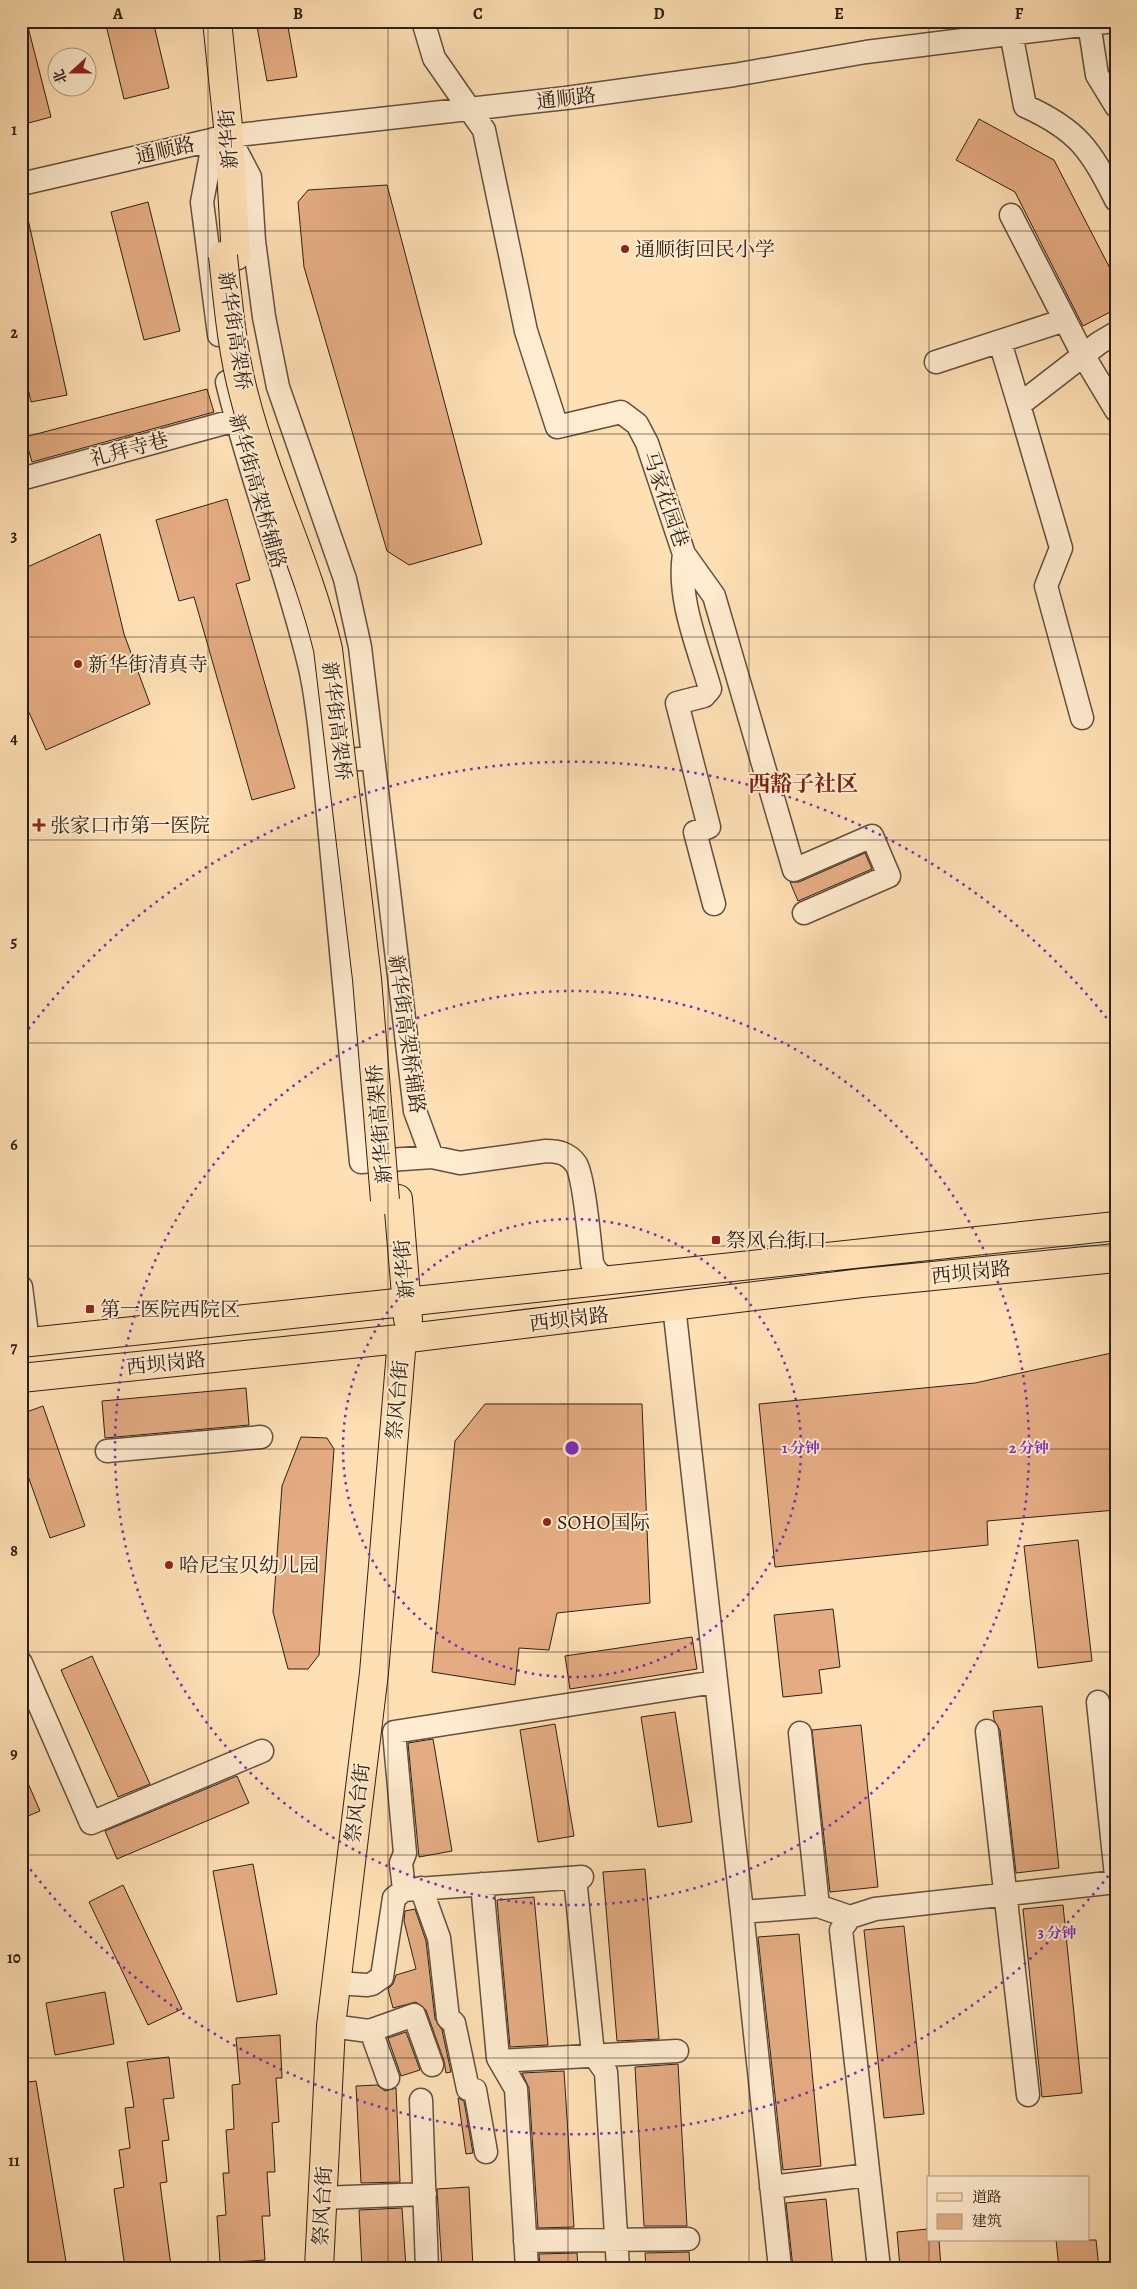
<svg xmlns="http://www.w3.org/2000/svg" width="1137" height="2289" font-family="Alegreya,'Noto Serif SC',serif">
<rect width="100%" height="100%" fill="#ffe0b5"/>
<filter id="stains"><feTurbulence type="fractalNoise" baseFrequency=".004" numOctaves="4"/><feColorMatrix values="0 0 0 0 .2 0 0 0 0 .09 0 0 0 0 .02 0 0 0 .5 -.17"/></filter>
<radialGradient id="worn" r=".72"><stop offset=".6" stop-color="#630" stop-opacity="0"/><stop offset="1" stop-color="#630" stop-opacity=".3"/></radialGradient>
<path fill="#e5ac83" stroke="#2e2016" d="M105,21H153L169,88L124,99Z
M256,21H287L297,77L267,81Z
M27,23L51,117L21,125V24Z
M979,119L1054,160L1116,280V309L1083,326L1015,192L956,160Z
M387,185L482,544L409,565L387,551L304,267L298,202L308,190Z
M148,202L180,331L144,340L111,212Z
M21,219H28L67,395L31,402L21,356Z
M207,389L214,412L32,462L25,437Z
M227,499L250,580L236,584L295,788L252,800L194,597L179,601L156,520Z
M100,534L124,634L150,704L46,750L21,695V570Z
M865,853L872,869L798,901L790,882H799Z
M1116,1352V1510L987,1521L988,1545L775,1567L759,1404L975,1383Z
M246,1388L249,1425L105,1438L102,1401Z
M485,1404H642L650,1603L557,1613L549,1650L519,1648L515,1685L432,1672L455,1441Z
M43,1406L85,1526L50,1538L21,1456V1414Z
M301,1437L327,1438L334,1449L319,1655L308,1669H288L273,1612L282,1486Z
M1078,1540L1092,1661L1038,1668L1024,1546Z
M833,1609L840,1667L819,1670L822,1693L783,1697L774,1615Z
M692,1637L697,1669L570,1689L565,1656Z
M92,1656L150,1784L118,1797L61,1670Z
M1042,1706L1059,1868L1016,1873L1000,1730L994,1720L993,1711Z
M675,1712L692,1822L658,1827L641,1717Z
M555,1724L574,1836L538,1842L520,1730Z
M861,1725L878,1887L830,1892L812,1730Z
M433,1739L452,1851L419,1857L408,1743Z
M21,1767L40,1811L21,1819Z
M237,1776L249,1803L117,1859L105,1831Z
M253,1864L277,1994L237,2002L213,1871Z
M645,1869L659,2039L617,2041L603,1872Z
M123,1885L182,2009L148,2025L89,1902Z
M534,1897L548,2045L510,2047L497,1900Z
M1063,1905L1082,2093L1042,2097L1023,1909Z
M415,1909L426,1941L435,2019L442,2030L451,2072L446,2073L444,2061L426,2010L416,2002L393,2008L388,1989L393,1984L396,1975L416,1969L404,1921L405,1911Z
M904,1926L924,2114L884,2118L864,1930Z
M799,1934L821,2166L783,2170L758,1937Z
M105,1992L114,2044L55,2055L46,2003Z
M406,2032L420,2070L401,2076L388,2038Z
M280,2035L282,2078H276L279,2122L272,2123L275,2172H267L270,2216H262L265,2260L220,2263L217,2216L226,2215L223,2173H229L226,2130L234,2129L232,2085L240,2084L236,2038Z
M169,2057L174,2098L163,2099L169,2140L162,2141L167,2182L160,2183L171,2266L125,2268L114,2189L124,2187L119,2150L130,2148L125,2108L134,2107L127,2062Z
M678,2064L687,2226H644L635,2067Z
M564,2071L574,2227L538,2228L529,2088L522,2073Z
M36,2081L67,2268H23L21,2256V2083Z
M377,2085L385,2091L396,2088L400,2182L361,2183L356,2086Z
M458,2098L464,2101L473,2153L466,2154Z
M469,2187L473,2268H442L437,2189Z
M826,2199L833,2268H793L786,2203Z
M402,2208L406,2268H362L359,2210Z
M928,2229V2240H939L941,2268H900L897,2232Z
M1056,2240H1096L1099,2268H1059Z
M689,2252L690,2268H646L645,2253Z
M577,2253L578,2268H540L539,2254Z"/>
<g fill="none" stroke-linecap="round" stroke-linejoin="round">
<g stroke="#62503e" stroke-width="25">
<path id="minor" d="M423,21L434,58L484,130L526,331L557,427L621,412L637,424L647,443L684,554L714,596L794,870L872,836L889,876L804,913
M1089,23L1097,75L1116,106
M1011,33L1025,106C1078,130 1090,149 1116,200
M214,139L202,202L219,335
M230,139L250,177L254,241L264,317L278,387L345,579L360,647L415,1111L432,1157L460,1163L546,1151C558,1151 568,1153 576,1164C584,1177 590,1244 592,1263L596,1271L606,1279
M21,184L229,136L566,98L734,75L866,52L1114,21
M1011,215L1083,355L1116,410
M1000,342L1019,405
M936,362L1065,320
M227,382C250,478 287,571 310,668C317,699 320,731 323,762L372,758
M21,479L236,420
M684,554C677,599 698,646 710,689L704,696L677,703L709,827L695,832L714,904
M1082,718L1046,586L1061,548L1019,405L1099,343L1116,333
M323,762L361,1162L432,1157
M21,1287L28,1342
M674,1306L742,1912
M107,1451L261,1437
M21,1663L91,1823L262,1751
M1098,1702L1116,1876
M987,1731L1028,2095
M800,1733L818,1906
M575,1878L593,2054L606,2072L618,2268
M482,1884L498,2058L516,2089L527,2268
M421,1888L439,1938L448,2018L454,2023L468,2089L475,2090L486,2152
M404,1890L401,1863L405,1853L394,1732L715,1682
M335,1983L367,1985L372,1984L382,1977L394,1898L404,1890L582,1877
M331,2026L369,2031L414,2015L432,2065
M371,2031L388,2078
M501,2061L677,2051
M421,2100L427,2268
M771,2187L868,2175
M322,2198L425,2194
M525,2241L688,2239
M780,2268L742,1912L818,1906L850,1917
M879,2268L841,1930L850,1917L875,1909L1116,1882"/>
</g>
<g stroke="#2e2016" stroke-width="30">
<path id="major" d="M217,21L229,136L236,256
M398,1199L408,1319
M21,1343L1116,1226
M21,1378L409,1338L862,1283L1116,1258
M319,2268L331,2026L374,1673L402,1339"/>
</g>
<use href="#minor" stroke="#ffebcf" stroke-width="22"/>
<use href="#major" stroke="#ffe0b5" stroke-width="28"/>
<g stroke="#2e2016" stroke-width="30" stroke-linecap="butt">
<path id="major-bridge" d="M223,256C228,303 232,350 244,395C266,482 307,562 328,649L367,979L385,1200"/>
</g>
<use href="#major-bridge" stroke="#ffe0b5" stroke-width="28"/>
</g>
<path fill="none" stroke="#2e2016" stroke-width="1" stroke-opacity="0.55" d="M208,21V2268M388,21V2268M568,21V2268M749,21V2268M929,21V2178M21,231H1116M21,434H1116M21,637H1116M21,840H1116M21,1043H1116M21,1246H1116M21,1449H1116M21,1652H1116M21,1855H1116M21,2058H1116M929,2240V2268"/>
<g fill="none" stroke="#7b2cbf" stroke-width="2.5" stroke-dasharray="2.5 5">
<circle cx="572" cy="1448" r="229"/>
<circle cx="572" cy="1448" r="457"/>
<path d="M1113 1870A686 686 0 0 1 24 1861M24 1035A686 686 0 0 1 1113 1026"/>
</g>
<g fill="#8f2418" stroke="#ffebcf" stroke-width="2">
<circle cx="625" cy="249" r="5"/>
<circle cx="78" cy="664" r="5"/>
<path d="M36.5 817.5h5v5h5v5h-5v5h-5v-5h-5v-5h5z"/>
<rect x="711" y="1235" width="10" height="10" rx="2.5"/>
<rect x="85" y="1304" width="10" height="10" rx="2.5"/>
<circle cx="547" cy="1522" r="5"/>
<circle cx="169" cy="1565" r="5"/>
</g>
<g text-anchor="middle" stroke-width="4" stroke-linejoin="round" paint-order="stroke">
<g font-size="20" fill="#2e2016" stroke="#ffebcf">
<text transform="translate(566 98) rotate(-7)" y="7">通顺路</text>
<text transform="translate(228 139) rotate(-94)" y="7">新华街</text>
<text transform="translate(165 150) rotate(-13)" y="7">通顺路</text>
<text transform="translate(235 331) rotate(81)" y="7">新华街高架桥</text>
<text transform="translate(129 449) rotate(-15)" y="7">礼拜寺巷</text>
<text transform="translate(258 491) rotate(74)" y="7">新华街高架桥辅路</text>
<text transform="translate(666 499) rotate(71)" y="7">马家花园巷</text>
<text transform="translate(337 721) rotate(83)" y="7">新华街高架桥</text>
<text transform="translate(407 1034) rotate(82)" y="7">新华街高架桥辅路</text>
<text transform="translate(379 1124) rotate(-95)" y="7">新华街高架桥</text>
<text transform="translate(404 1269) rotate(-95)" y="7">新华街</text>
<text transform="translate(971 1272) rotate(-6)" y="7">西坝岗路</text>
<text transform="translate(569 1319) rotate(-7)" y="7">西坝岗路</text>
<text transform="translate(166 1363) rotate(-6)" y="7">西坝岗路</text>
<text transform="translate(397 1400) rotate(-85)" y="7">祭风台街</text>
<text transform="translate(357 1803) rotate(-83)" y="7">祭风台街</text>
<text transform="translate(322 2206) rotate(-87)" y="7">祭风台街</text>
</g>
<g font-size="20" fill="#2e2016" stroke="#ffebcf" text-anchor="start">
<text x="635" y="256">通顺街回民小学</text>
<text x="88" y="671">新华街清真寺</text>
<text x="50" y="832">张家口市第一医院</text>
<text x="726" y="1247">祭风台街口</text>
<text x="100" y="1316">第一医院西院区</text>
<text x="557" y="1529">SOHO国际</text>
<text x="179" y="1572">哈尼宝贝幼儿园</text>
</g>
<g font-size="22" font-weight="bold" fill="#7a1f14" stroke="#ffebcf">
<text x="803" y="791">西豁子社区</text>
</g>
</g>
<circle cx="572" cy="1448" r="8" fill="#7b2cbf" stroke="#ffebcf" stroke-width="2.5"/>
<g font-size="15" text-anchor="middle" font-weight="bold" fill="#7b2cbf" stroke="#ffebcf" stroke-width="4" stroke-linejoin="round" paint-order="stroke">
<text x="801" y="1453">1 分钟</text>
<text x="1029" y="1453">2 分钟</text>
<text x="1057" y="1938">3 分钟</text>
</g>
<rect width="1137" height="2289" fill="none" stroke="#ffe0b5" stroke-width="55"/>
<rect x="927" y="2176" width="162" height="65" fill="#ffebcf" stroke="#ab9a85"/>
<rect x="937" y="2193" width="25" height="8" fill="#ffe0b5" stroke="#ab9a85"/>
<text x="972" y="2202" font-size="15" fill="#2e2016">道路</text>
<rect x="937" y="2214" width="25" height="15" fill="#e5ac83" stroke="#ab9a85"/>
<text x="972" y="2226" font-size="15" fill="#2e2016">建筑</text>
<g transform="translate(72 72) rotate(249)"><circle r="24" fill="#ffebcf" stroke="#ab9a85"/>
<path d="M0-4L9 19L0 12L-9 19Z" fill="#8f2418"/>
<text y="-8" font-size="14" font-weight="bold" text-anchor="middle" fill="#2e2016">北</text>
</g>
<rect x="28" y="28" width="1082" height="2234" fill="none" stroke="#2e2016" stroke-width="2"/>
<g font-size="16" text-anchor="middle" font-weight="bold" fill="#2e2016">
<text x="118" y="19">A</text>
<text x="298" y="19">B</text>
<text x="478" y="19">C</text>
<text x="659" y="19">D</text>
<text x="839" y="19">E</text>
<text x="1019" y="19">F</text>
<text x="14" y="135">1</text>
<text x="14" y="338">2</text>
<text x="14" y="541">3</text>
<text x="14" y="744">4</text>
<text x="14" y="947">5</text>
<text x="14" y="1150">6</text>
<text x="14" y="1353">7</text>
<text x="14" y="1556">8</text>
<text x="14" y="1759">9</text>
<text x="14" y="1963">10</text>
<text x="14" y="2166">11</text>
</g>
<rect width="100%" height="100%" filter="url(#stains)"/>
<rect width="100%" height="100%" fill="url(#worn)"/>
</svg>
